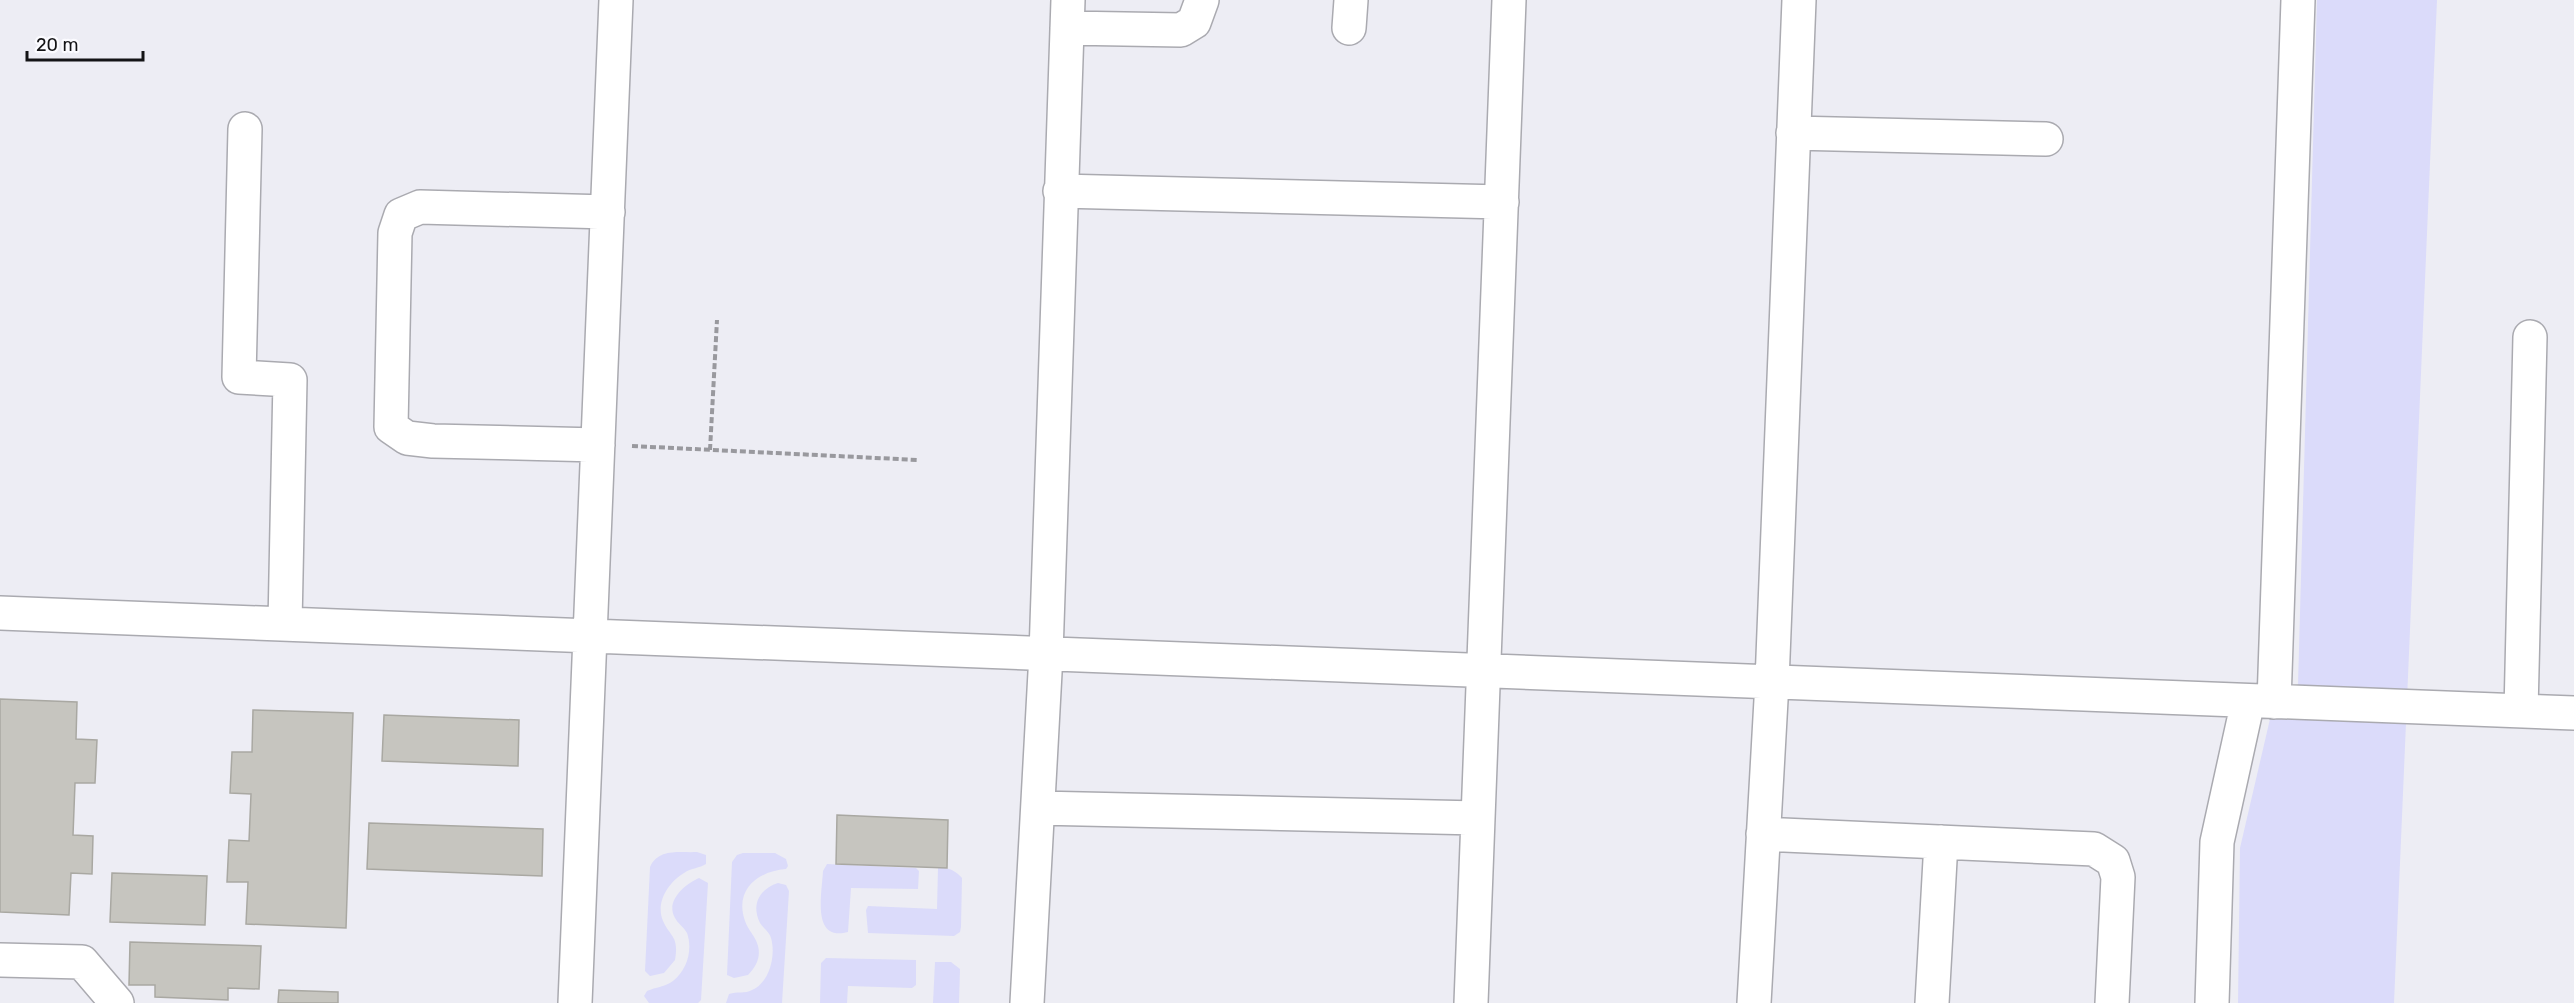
<svg xmlns="http://www.w3.org/2000/svg" width="2574" height="1003" font-family="Rubik,sans-serif">
<rect width="100%" height="100%" fill="#ededf4"/>
<path fill="#dbdbfa" d="M2317,0H2437L2394,1003H2238L2240,848L2270,719L2298,685Z
M697,852L706,855V864C700,868 691,868 684,873C669,882 655,902 663,921C671,938 679,936 675,960L664,973L650,976L645,971L650,867C659,848 679,853 697,852Z
M743,853H775L786,859L788,866L786,869C758,871 734,890 745,921C748,930 756,937 758,946C761,957 756,967 748,975L734,978L727,975L732,862L737,855Z
M827,864L916,868L919,871L918,889L851,888L848,932C811,942 822,893 823,871Z
M938,868C948,867 956,871 962,878L961,927L960,932L954,936L868,933L866,910L868,906L937,909Z
M699,878L708,883L701,1000L698,1003H649L644,996L647,991C656,987 665,987 673,981C687,970 693,950 687,933C684,927 678,924 675,918C665,901 685,884 699,878Z
M778,883L786,885L789,891L782,1003H726L729,994C737,991 745,994 752,990C770,982 776,955 771,938C769,931 763,928 760,923C751,905 759,889 778,883Z
M826,958L916,960V985L912,988L848,986L847,1003H820L821,963Z
M935,962H951L960,969L959,1003H933Z"/>
<path fill="#c6c5bf" stroke="#a9a8a2" stroke-width="1.5" d="M0,699L77,702L76,739L97,740L95,783H75L73,835L93,836L92,874L71,873L69,915L0,912Z
M253,710L353,713L346,928L246,924L248,882H227L229,840L249,841L251,794L230,793L232,752H252Z
M384,715L519,720L518,766L382,761Z
M837,815L948,820L947,868L836,864Z
M369,823L543,829L542,876L367,869Z
M112,873L207,876L205,925L110,922Z
M130,942L261,946L259,989L228,988V1000L155,997V985H129Z
M279,990L338,992V1003H278Z"/>
<g fill="none" stroke-linecap="round" stroke-linejoin="round">
<g stroke="#aaaab0" stroke-width="36">
<path id="minor" d="M1067,28L1181,30L1194,22L1202,0
M1349,28L1351,0
M245,129L239,377L290,380L285,624
M1793,133L2046,139
M1060,191L1502,202
M598,445L433,441L407,438L391,427L395,233L401,215L420,207L608,212
M0,613L2574,713
M2274,702L2298,0
M2521,711L2530,337
M1038,808L1478,818
M1763,834L2094,849L2113,861L2118,877L2112,1003
M0,960L82,962L117,1003
M575,1003L616,0
M1027,1003L1046,654L1068,0
M1471,1003L1509,0
M1754,1003L1772,682L1799,0
M1932,1003L1941,842
M2212,1003L2217,842L2248,701"/>
</g>
<path stroke="#99999e" stroke-width="4" stroke-dasharray="6 3" stroke-linecap="butt" d="M632,446L918,460
M710,450L717,320"/>
<use href="#minor" stroke="#fff" stroke-width="33"/>
</g>
<path d="M27 51v9h116v-9" fill="none" stroke="#141416" stroke-width="3"/>
<text x="36" y="51" font-size="18" fill="#141416" stroke="#fbfbff" stroke-width="4.5" paint-order="stroke">20 m</text>
</svg>
